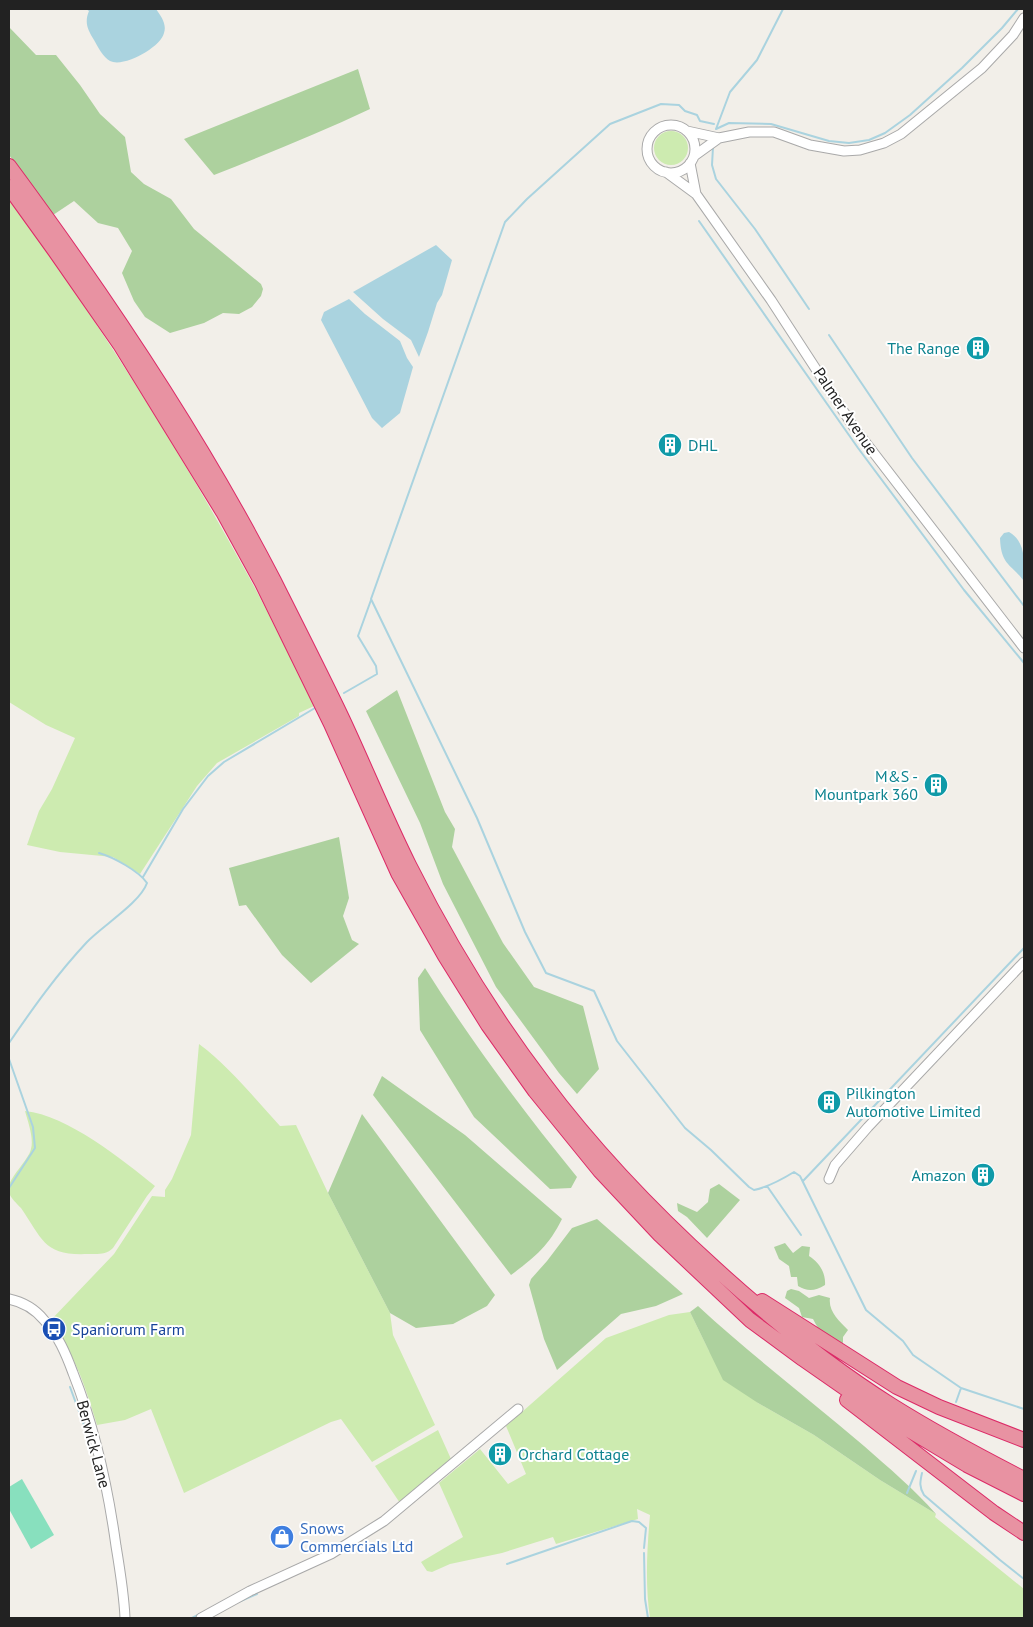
<svg xmlns="http://www.w3.org/2000/svg" width="1033" height="1627" font-family="'PT Sans',sans-serif">
<rect width="100%" height="100%" fill="#f2efe9"/>
<path fill="#cdebb0" d="M654 148a17 17 0 1 1 34 0a17 17 0 1 1-34 0Z
M9,200C94,315 171,436 240,561C267,608 290,658 314,706L299,713V716L217,763L197,786L140,874L113,857L60,852L27,845L39,811L52,789L75,738L46,725L9,702Z
M199,1044C230,1067 254,1098 280,1126L296,1125L328,1193L390,1313L393,1335L435,1425L372,1462L341,1419L331,1422L184,1493L151,1409L125,1420L97,1425C86,1388 74,1352 50,1321L114,1254L152,1196L165,1197V1190L172,1179L191,1135Z
M25,1111C67,1115 123,1160 155,1186L147,1196L113,1248C106,1255 99,1254 88,1254C44,1256 43,1240 21,1208C17,1204 11,1198 9,1193C4,1181 28,1162 31,1149C34,1138 28,1122 25,1111Z
M690,1312L709,1351L758,1403L814,1435L880,1480L936,1514L935,1517L1024,1589V1618H650C645,1584 647,1549 650,1515L637,1509L638,1519L556,1544L553,1537L502,1553L450,1564L432,1572L427,1571L421,1562L463,1537L439,1483L480,1449L508,1484L526,1474L506,1426L606,1338L669,1315Z
M438,1430L451,1459L400,1503L375,1466Z"/>
<path fill="#add19e" d="M9,27L36,55H56L80,85L100,114L125,137L131,172L144,184L171,199L194,229L261,284L263,289L261,296L252,307L239,314L223,313L204,323L170,333L145,317L134,301L122,273L132,251L118,228L98,223L74,201L53,215L9,155Z
M358,69L370,109C319,133 267,154 214,175L184,139Z
M397,690L445,812L455,829L452,847L503,943L534,987L583,1006L599,1069L577,1094L559,1073L496,987L443,884L420,823L366,711Z
M339,837L349,898L343,916L352,940L359,944L311,983L282,955L246,905L239,906L229,868Z
M425,968C471,1041 522,1110 577,1177L571,1188L550,1189L474,1117L420,1030L418,978Z
M382,1076L465,1135L562,1219C548,1247 535,1257 511,1275L373,1095Z
M362,1114L495,1295L487,1306L453,1324L416,1328L390,1313L328,1193Z
M719,1184L740,1200L707,1238L687,1217L678,1211L677,1203L697,1212L708,1202L710,1189Z
M597,1219L683,1294L656,1306L621,1314L557,1370L544,1339L529,1285L531,1279L547,1261L572,1228Z
M785,1243L793,1253L802,1246L810,1247L809,1256C819,1262 826,1273 825,1285C815,1291 808,1292 798,1286L797,1277H791L789,1266L779,1259L774,1247Z
M791,1289L799,1291L809,1298L819,1295L830,1298C828,1311 839,1321 848,1330L843,1337V1343C827,1340 820,1333 813,1319L802,1317L799,1308L785,1298L787,1291Z
M698,1306C751,1355 809,1399 864,1446C889,1468 914,1489 936,1514L880,1480L814,1435L758,1403L723,1380L690,1312Z"/>
<path fill="#88e0be" d="M22,1479L54,1535L31,1549L9,1509V1487Z"/>
<path fill="#aad3df" d="M86,9H156C161,16 167,24 164,33C161,47 124,68 110,61C103,57 98,47 94,40C88,30 84,23 89,11Z
M436,245L452,260L442,295L437,303L428,332L419,357L411,340L383,319L353,292Z
M349,299L365,314L400,341L407,358L413,367L400,413L382,428L372,418L321,320L324,312Z
M1009,532C1027,542 1024,565 1024,581C1010,563 1001,565 1000,538L1004,533Z"/>
<g fill="none" stroke-linecap="round" stroke-linejoin="round">
<path stroke="#aad3df" stroke-width="2" d="M714,124L700,121L697,115L685,111L679,105L661,104L610,124L527,199L505,222L371,599L477,818L525,932L546,973L594,991L617,1041L685,1128L711,1150L749,1187L754,1190C768,1187 781,1180 794,1172L800,1176L866,1310L903,1341L913,1355L961,1388L1024,1409
M716,129L729,123L771,124L829,141L849,143L869,140L885,133L910,115L962,68L1002,28L1018,9
M716,129L730,92L757,60L783,9
M713,147L712,165L716,179L755,229L809,309
M699,221L858,448L964,590L1024,663
M829,335L912,458L1024,606
M344,693L377,674L376,666L358,636L371,600
M143,877L183,809L208,776L224,762L315,708
M9,1043C33,1008 57,974 87,942C102,926 140,903 147,883C139,871 113,857 99,853
M9,1059L33,1127L35,1148L9,1188
M803,1181L1024,948
M767,1186L801,1235
M70,1387L84,1425
M956,1402L961,1388
M922,1473C920,1482 919,1487 924,1495L1000,1560L1024,1579
M907,1493L916,1471
M644,1553L645,1599L648,1618
M507,1564L632,1521L639,1522L646,1528L644,1548
M236,1603L257,1594
M192,1618L200,1614"/>
<g stroke="#a9a9a9" stroke-width="11">
<path id="minor" d="M647 149a24 24 0 1 1 48 0a24 24 0 1 1-48 0Z
M687,131L719,138
M694,156L719,138L749,132H774L810,145L844,151L860,150L884,143L901,134L982,68L1013,35L1024,18
M690,163L696,194L771,300L853,426L1024,648
M666,172L696,194
M829,1179L835,1165L868,1127L1024,962
M9,1299C23,1302 35,1309 44,1320C58,1335 66,1354 73,1373C95,1428 108,1488 116,1546C120,1570 124,1594 125,1618
M201,1618L250,1591L331,1554L384,1521L518,1409"/>
</g>
<g stroke="#dc2a67" stroke-width="16">
<path id="highway" d="M9,166C106,297 199,435 274,581C297,627 320,672 342,718C365,767 385,817 409,865C447,941 492,1015 543,1082C595,1152 652,1211 716,1269C771,1319 828,1365 891,1405C934,1432 979,1456 1024,1479
M9,187L55,251L121,346L223,512L262,583L331,724L398,873L445,956L488,1025L535,1091L600,1171L660,1235L750,1320L803,1359L882,1414L967,1465L1024,1494
M762,1301L897,1387L939,1407L1024,1440
M847,1400L994,1513L1024,1533"/>
</g>
<use href="#minor" stroke="#fff" stroke-width="9"/>
<use href="#highway" stroke="#e892a2" stroke-width="14"/>
</g>
<defs>
<g id="building-disc" transform="scale(1.25)"><circle r="9.5" fill="#0f9aa8" stroke="#fff"/><path d="M-4-6H4V6H1V3H-1V6H-4ZM-2.5-4.3h1.7v1.8h-1.7ZM.8-4.3h1.7v1.8H.8ZM-2.5-1h1.7V.8h-1.7ZM.8-1h1.7V.8H.8Z" fill="#fff"/></g>
<g id="bus-disc" transform="scale(1.25)"><circle r="9.5" fill="#1a4fb4" stroke="#fff"/><path d="M-5-6H5V4H4V6H2V4H-2V6H-4V4H-5ZM-3.5-4V0h7V-4ZM-3.5 1.2v1.5H-2V1.2ZM2 1.2v1.5H3.5V1.2Z" fill="#fff"/></g>
<g id="shop-disc" transform="scale(1.25)"><circle r="9.5" fill="#3f7fe0" stroke="#fff"/><path d="M-5-2.5h2.3a2.7 3.5 0 0 1 5.4 0H5L5.5 6h-11ZM-1.5-2.5h3a1.5 2.3 0 0 0-3 0Z" fill="#fff"/></g>
</defs>
<g fill-rule="evenodd">
<use href="#building-disc" x="978" y="348"/>
<use href="#building-disc" x="670" y="445"/>
<use href="#building-disc" x="936" y="785"/>
<use href="#building-disc" x="829" y="1102"/>
<use href="#building-disc" x="983" y="1175"/>
<use href="#bus-disc" x="54" y="1329"/>
<use href="#building-disc" x="500" y="1454"/>
<use href="#shop-disc" x="282" y="1537"/>
</g>
<g text-anchor="middle" stroke-width="4" stroke-linejoin="round" paint-order="stroke">
<g font-size="16" fill="#0d838f" stroke="#fff" text-anchor="end">
<text x="960" y="354">The Range</text>
<text x="688" y="451" text-anchor="start">DHL</text>
<text x="918" y="782">M&amp;S -<tspan x="918" dy="18">Mountpark 360</tspan></text>
<text x="846" y="1099" text-anchor="start">Pilkington<tspan x="846" dy="18">Automotive Limited</tspan></text>
<text x="966" y="1181">Amazon</text>
<text x="518" y="1460" text-anchor="start">Orchard Cottage</text>
</g>
<g font-size="16" fill="#222" stroke="#fff">
<text transform="translate(846 411) rotate(56)" y="6">Palmer Avenue</text>
<text transform="translate(94 1444) rotate(75)" y="6">Berwick Lane</text>
</g>
<g font-size="16" fill="#164399" stroke="#fff" text-anchor="start">
<text x="72" y="1335">Spaniorum Farm</text>
</g>
<g font-size="16" fill="#366cbe" stroke="#fff" text-anchor="start">
<text x="300" y="1534">Snows<tspan x="300" dy="18">Commercials Ltd</tspan></text>
</g>
</g>
<rect width="1033" height="1627" fill="none" stroke="#222222" stroke-width="20"/>
</svg>
